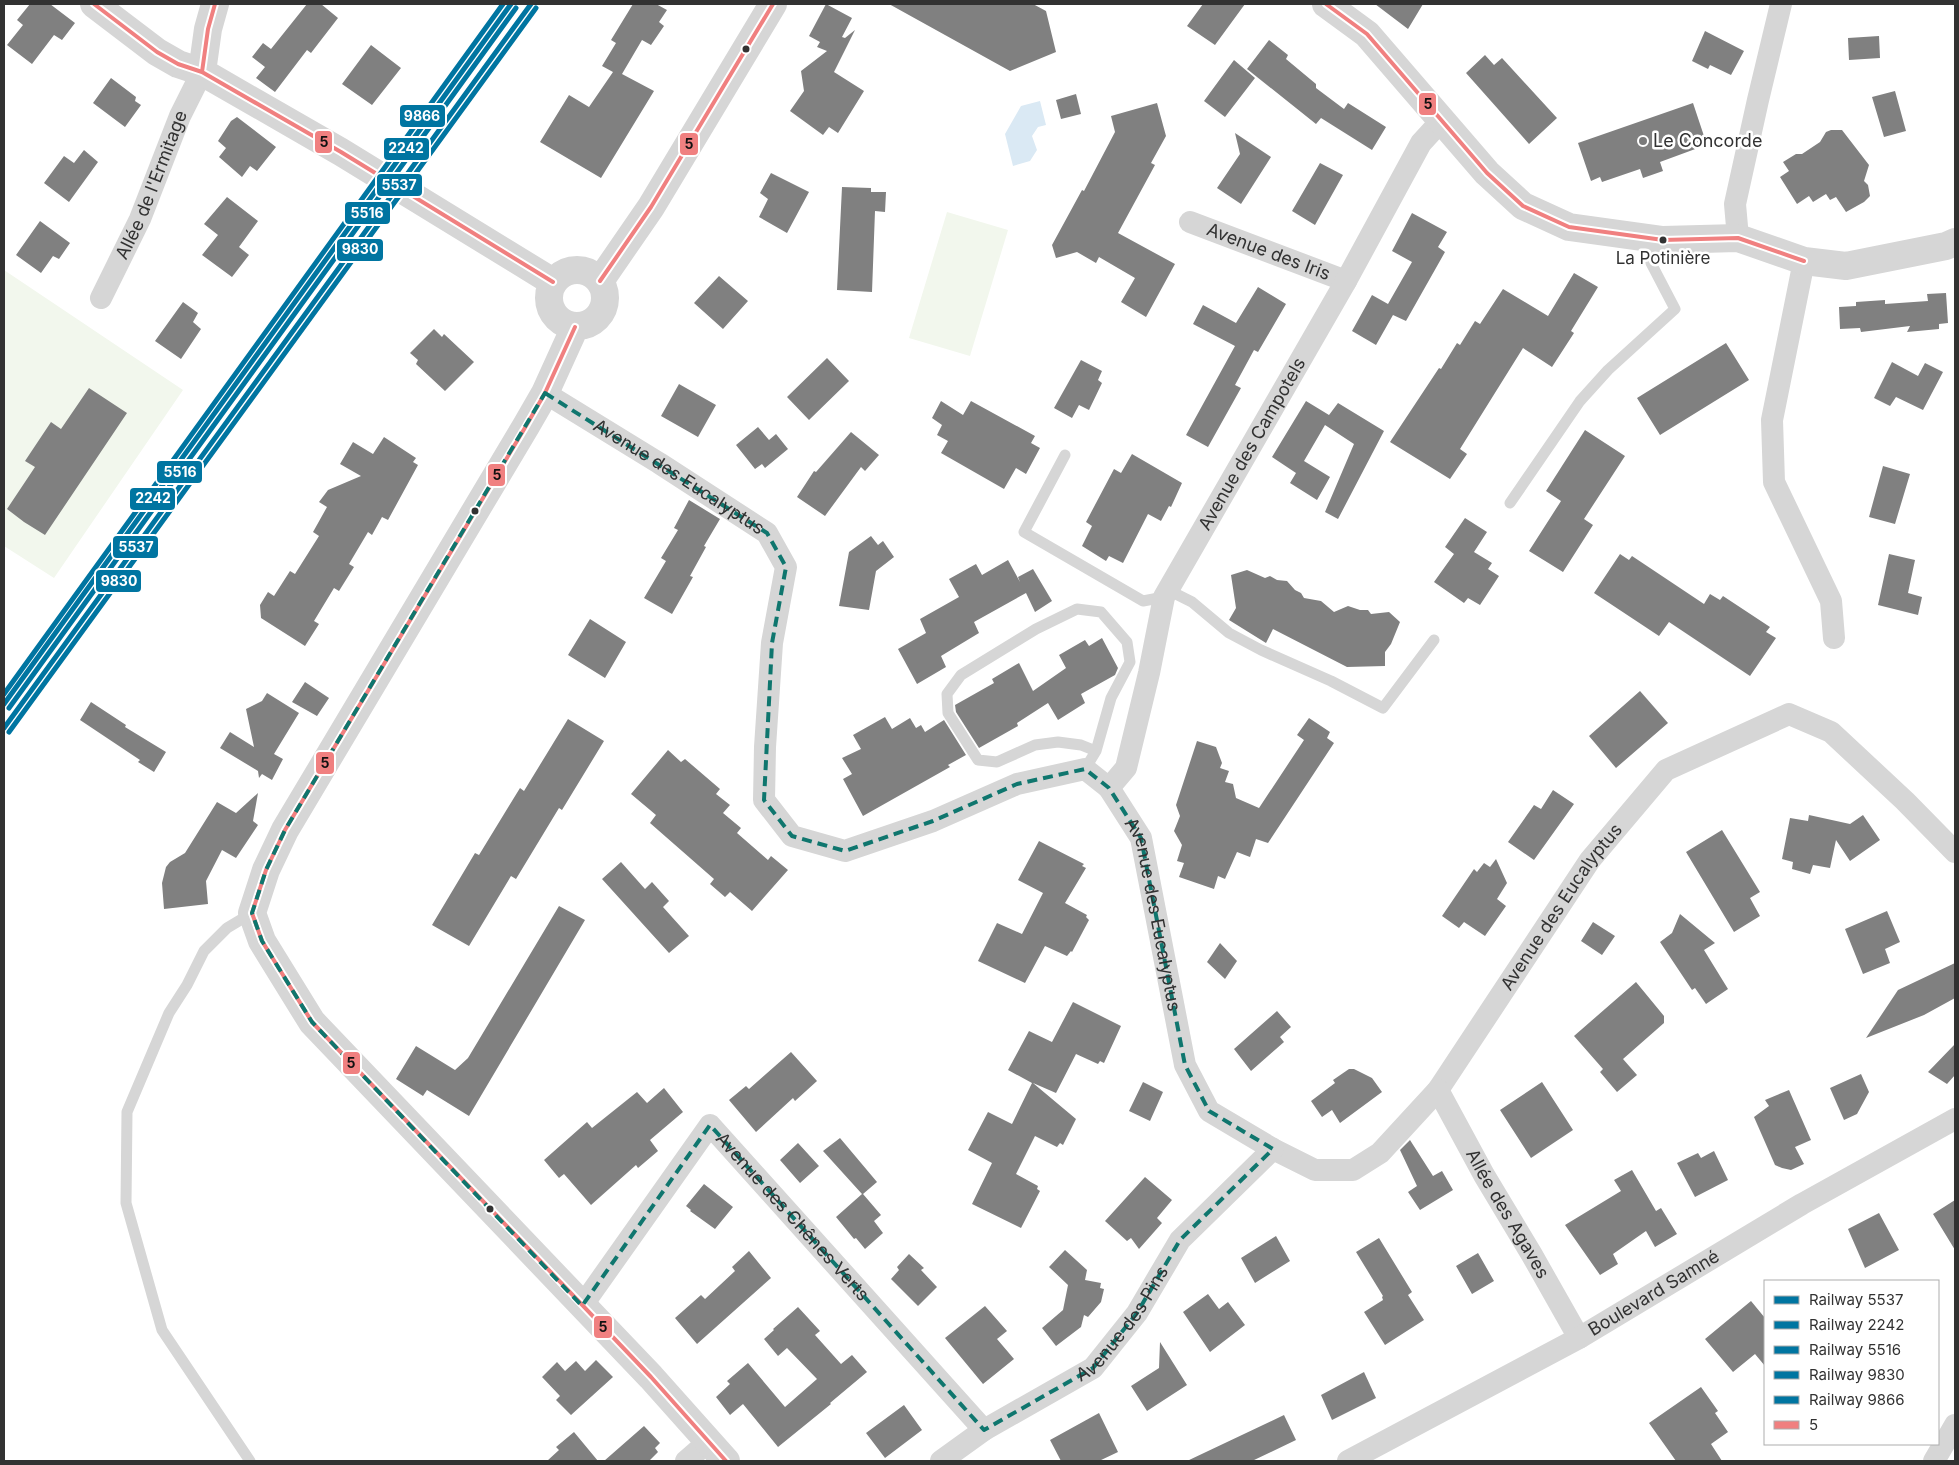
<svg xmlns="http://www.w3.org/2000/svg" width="1959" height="1465" font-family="Inter,sans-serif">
<rect width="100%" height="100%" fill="#fff"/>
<path fill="#f2f7ed" d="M947,212L1008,230L970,356L909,338Z
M4,270L183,390L54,578L4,546Z"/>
<path fill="#dae9f4" d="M1040,101L1046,125L1038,127L1032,136L1037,150L1030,161L1013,166L1005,134L1021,106Z"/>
<path fill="#808080" d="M30,4H50L75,23L62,40L54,35L32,64L7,45L23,25L17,20Z
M307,4H321L338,18L311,53L307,50L275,92L256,78L265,67L252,57L263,43L271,49Z
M633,4H656L667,10L659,22L664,26L651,45L642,40L622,74L654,91L601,178L540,142L569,95L589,107L613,72L602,66L616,43L611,40Z
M826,4L852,18L842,37L845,38L855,30L834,72L864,91L838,133L829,127L823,135L790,111L804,91L801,71L827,51L817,47L820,42L809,36Z
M889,4H1033L1046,11L1056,52L1010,71Z
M1203,4H1245L1215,45L1187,26Z
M1375,4H1423L1408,29Z
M1705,31L1744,51L1731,75L1710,65L1708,69L1692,61Z
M1879,36L1880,58L1849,60L1848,38Z
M1269,40L1288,55L1286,59L1316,84V88L1344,109L1348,103L1386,127L1372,150L1321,118L1316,124L1247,69Z
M371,45L401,68L372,105L342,84Z
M1485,55L1494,65L1502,58L1557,118L1529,144L1466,73Z
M1234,60L1255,78L1225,117L1204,101Z
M111,78L136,97L135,101L141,105L125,127L93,103Z
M1895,91L1906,131L1884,137L1872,97Z
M1076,94L1081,114L1061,119L1056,100Z
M1157,103L1166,136L1151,163L1155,165L1118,233L1175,264L1146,317L1121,302L1135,278L1099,257L1096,263L1077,252L1056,258L1052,245L1082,190L1084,191L1115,132L1111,116Z
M1693,103L1705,139L1696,143L1698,148L1660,162L1663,171L1643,178L1640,169L1602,182L1600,177L1591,181L1578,143Z
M237,117L276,147L257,171L250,166L242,177L219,157L226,148L218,141L231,121Z
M1831,130H1842L1869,165L1864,181L1868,185L1870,196L1864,202L1846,212L1836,197L1830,200L1826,194L1813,202L1809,196L1797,204L1780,177L1789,171L1783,162L1796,154H1802L1820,142L1826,132Z
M1235,133L1271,157L1241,204L1217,188L1240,154Z
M84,150L98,162L69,202L44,183L64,156L74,163Z
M1320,163L1343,175L1315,225L1292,211Z
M771,173L809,192L787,233L759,217L768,199L760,193Z
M842,187L871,188V192H886L885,212L875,211L872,292L837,290Z
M227,197L258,221L239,247L249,255L232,277L202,255L218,235L204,224Z
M1412,213L1447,232L1438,247L1445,252L1406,321L1393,315L1376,345L1352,331L1372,295L1388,304L1412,262L1392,251Z
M40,221L70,243L59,259L53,256L41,273L16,255Z
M1574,273L1598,287L1571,331L1574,333L1552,367L1523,348L1460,449L1467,454L1450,479L1390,442L1439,368L1441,369L1457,343L1460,345L1475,321L1480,324L1503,289L1548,316Z
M719,276L748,301L723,329L694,303Z
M1258,287L1286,304L1258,352L1254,350L1235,385L1241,388L1208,447L1186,435L1235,346L1193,324L1203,305L1236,323Z
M1946,293L1948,323L1939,324V329L1907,332L1910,326L1861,332L1860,328L1840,329L1839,307L1856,306V302L1885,300V304L1928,301L1927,294Z
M183,302L198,313L193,322L201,329L181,359L155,341Z
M434,329L442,337L444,334L474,362L445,391L416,364L418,360L410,353Z
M1726,343L1749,380L1660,435L1637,398Z
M827,358L849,381L809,420L787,397Z
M1081,360L1102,371L1098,380L1102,383L1089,410L1079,405L1072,418L1054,408Z
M1892,362L1918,376L1925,363L1943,372L1923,410L1896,397L1890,406L1874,398Z
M679,384L716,405L698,437L661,416Z
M89,388L127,413L45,535L24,522L7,509L35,467L25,461L51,422L61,429Z
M941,401L963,415L971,401L1035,436L1031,443L1040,448L1026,474L1016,468L1004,489L941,453L948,441L937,435L942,425L932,418Z
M1306,401L1329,415L1338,403L1384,431L1338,519L1325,512L1354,444L1325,425L1304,461L1330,477L1317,500L1290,483L1296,473L1272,457Z
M758,427L769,440L776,434L788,449L765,468L762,464L755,469L736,445Z
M1585,430L1625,456L1584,519L1593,525L1563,572L1529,551L1561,501L1546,491Z
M851,432L879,455L865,471L861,467L825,516L797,497L814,471L816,472Z
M384,437L416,458L413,462L418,465L388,520L382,517L372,535L368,532L349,564L354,567L339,591L334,588L314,621L319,624L305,646L261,618L260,605L268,592L274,596L290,571L295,574L319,536L313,532L327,507L319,502L328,490L361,476L340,464L353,442L373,454Z
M1132,454L1182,483L1171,507L1169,506L1161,521L1148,514L1123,563L1109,556L1106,561L1082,546L1092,526L1086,522L1114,469L1121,473Z
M1883,466L1910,474L1895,524L1869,517Z
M689,500L720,519L704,546L706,547L690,576L693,577L672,614L644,598L666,561L661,558L678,530L674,528Z
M1465,518L1487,532L1474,552L1492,563L1488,569L1499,576L1480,605L1468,598L1464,603L1434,582L1454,554L1445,547Z
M871,536L878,545L883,541L894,557L876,571L869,610L839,606L849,552Z
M1620,554L1629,560L1632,556L1704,604L1710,594L1720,600L1723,596L1770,627L1766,632L1776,638L1750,676L1669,622L1659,636L1594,593Z
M1889,554L1915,560L1908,593L1922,597L1918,615L1878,605Z
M1008,560L1020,582L1018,577L1033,569L1052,601L1035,612L1026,593L974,622L979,633L941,656L946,667L917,684L898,649L926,633L920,619L959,597L949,579L976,564L982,575Z
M1247,570L1265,578L1270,576L1277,580L1287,581L1295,590L1301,593L1304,598L1321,601L1334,612L1348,606L1360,610H1368L1371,614L1389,612L1400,622L1391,644L1385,652V666L1347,667L1273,629L1266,643L1229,620L1236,608L1231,575Z
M590,619L626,642L605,678L568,655Z
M1102,638L1118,668L1115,675L1081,694L1085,703L1058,720L1048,703L1017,723L1018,726L979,748L956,712L955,705L994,683L992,679L1019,663L1033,691L1066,668L1059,655L1085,640L1089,646Z
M305,682L329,698L317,716L292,702Z
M1640,691L1668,723L1616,768L1589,736Z
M267,693L299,713L274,754L283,759L272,780L262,774L259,778L258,771L220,748L230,732L254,747L246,709L262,701Z
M91,702L126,725L125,727L166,752L154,772L138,762L140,760L80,720Z
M885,717L892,729L910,718L916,728L921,725L925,732L944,720L966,755L948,765L950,767L863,816L843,779L852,774L842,758L861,749L853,735Z
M1309,718L1330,732L1327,738L1334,743L1268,843L1256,839L1250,857L1237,852L1225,879L1218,876L1214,889L1179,877L1184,863L1177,861L1182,845L1174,831L1180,816L1176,805L1197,741L1216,747L1222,763L1220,768L1229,771L1225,782L1233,784L1236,798L1259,808L1304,740L1297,735Z
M568,719L604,741L562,810L559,808L516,879L511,876L469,946L432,925L475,853L479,855L520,788L524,791Z
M668,750L681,762L685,759L720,789L716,794L730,805L723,813L741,828L737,833L768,860L771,856L788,870L752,911L730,892L725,897L710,884L714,879L650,823L656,815L631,794Z
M1553,790L1574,804L1534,860L1508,842L1534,805L1541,809Z
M258,793L253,821L258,825L236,858L222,850L206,881L208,904L164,909L162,883L166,867L170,862L185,853L217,802L236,813Z
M1809,815L1850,824L1863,815L1880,840L1850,861L1836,840L1830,868L1813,865L1810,874L1792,869L1793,862L1782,859L1790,818L1808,821Z
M1722,830L1760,892L1750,898L1760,916L1734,932L1686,852Z
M1039,841L1084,864L1082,866L1086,868L1065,903L1087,915L1086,917L1089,920L1072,952L1071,951L1067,956L1045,946L1025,983L978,961L997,923L1022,934L1043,893L1018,880Z
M1496,859L1507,883L1497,899L1506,906L1485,936L1464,922L1459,928L1442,916L1474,869L1477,872L1484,863L1490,867Z
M621,862L645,889L652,882L669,901L663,907L689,936L669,953L602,879Z
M559,906L585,920L469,1116L427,1090L423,1096L396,1079L416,1046L455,1070L468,1058Z
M1887,911L1900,942L1885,949L1890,963L1863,974L1845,929Z
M1680,914L1715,943L1704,950L1728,989L1706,1004L1695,988L1692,990L1660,942L1672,933Z
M1593,922L1615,936L1602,955L1581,941Z
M1220,943L1237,961L1225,979L1207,962Z
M1955,963V998L1924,1015L1866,1038L1898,990Z
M1636,982L1664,1016V1023L1623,1059L1637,1075L1617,1092L1600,1072L1603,1069L1574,1036Z
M1073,1002L1121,1026L1104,1063L1100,1061L1098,1064L1076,1054L1056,1093L1033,1083L1076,1119L1063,1145L1060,1143L1057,1147L1035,1136L1016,1174L1038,1186L1037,1189L1040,1191L1021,1228L972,1204L992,1163L968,1150L988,1112L1012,1124L1032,1083L1008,1070L1029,1031L1052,1042Z
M1277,1011L1291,1027L1280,1037L1284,1042L1251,1071L1234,1049Z
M1955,1044V1075L1947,1084L1928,1072Z
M791,1052L817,1081L795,1101L793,1098L756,1132L729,1100L746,1086L749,1089Z
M1349,1069H1354L1372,1078L1382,1092L1340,1123L1332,1110L1322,1117L1311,1101L1335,1083L1333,1080Z
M1861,1074L1869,1092L1857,1114L1844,1120L1830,1088Z
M1143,1082L1163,1092L1150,1121L1129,1111Z
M1542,1082L1573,1130L1531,1158L1500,1110Z
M664,1088L683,1112L650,1140L658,1151L638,1168L636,1165L591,1205L564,1174L559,1178L544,1160L587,1122L592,1128L637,1092L647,1103Z
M1789,1090L1811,1140L1795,1147L1804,1164L1791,1170L1782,1168L1775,1165L1754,1117L1769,1106L1765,1100Z
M840,1138L877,1182L863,1194L881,1215L874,1221L883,1233L865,1249L856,1238L854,1239L836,1217L862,1194L823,1151Z
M1410,1140L1433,1176L1442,1171L1453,1190L1420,1210L1408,1192L1417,1186L1400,1150Z
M798,1143L819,1166L800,1183L780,1160Z
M1714,1151L1728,1180L1695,1197L1677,1163L1698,1153L1701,1158Z
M1632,1170L1656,1211L1661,1208L1677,1234L1655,1247L1646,1231L1613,1254L1618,1264L1600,1275L1565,1225L1621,1191L1614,1180Z
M1145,1177L1172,1200L1157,1218L1162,1223L1139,1249L1131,1238L1127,1241L1105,1221Z
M704,1184L733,1207L715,1229L690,1211L691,1210L686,1206Z
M1955,1200V1250L1933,1214Z
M1879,1213L1899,1250L1865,1268L1848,1229Z
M1276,1236L1290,1261L1255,1283L1241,1258Z
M1379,1238L1412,1292L1408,1295L1424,1320L1385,1345L1364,1312L1383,1300L1382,1297L1383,1296L1356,1252Z
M1065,1250L1087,1270L1085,1280L1101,1283L1100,1288L1104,1289L1101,1302L1088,1317L1084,1315L1081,1327L1056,1346L1042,1328L1063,1310L1068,1285L1049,1267Z
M749,1251L771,1278L697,1344L675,1318L701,1295L705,1299L735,1271L732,1267Z
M1478,1253L1494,1281L1472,1294L1456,1266Z
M909,1254L924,1268L921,1270L937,1287L918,1306L891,1279L899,1270L897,1267Z
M1208,1294L1219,1309L1228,1302L1245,1325L1210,1352L1183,1312Z
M1751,1301L1765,1318V1366L1755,1354L1733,1372L1705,1339Z
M985,1306L1007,1331L997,1339L1014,1359L983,1384L945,1338Z
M798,1307L820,1331L815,1335L841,1364L852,1355L867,1372L830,1403L831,1404L778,1447L743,1404L730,1415L716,1397L730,1384L727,1381L748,1363L785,1407L817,1379L787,1348L778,1356L764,1339L774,1330L773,1329Z
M1160,1342L1187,1385L1147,1411L1131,1386L1159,1368Z
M596,1360L613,1377L571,1415L556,1400L560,1396L542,1377L557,1362L565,1371L576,1361L585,1371Z
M1364,1372L1376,1398L1332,1420L1321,1395Z
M1701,1387L1718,1411L1715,1413L1728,1432L1711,1444L1722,1461H1676L1649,1423Z
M904,1405L922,1430L885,1458L866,1433Z
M1099,1413L1118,1452L1099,1461H1061L1050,1440Z
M1284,1415L1296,1440L1252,1461H1187Z
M644,1426L660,1443L655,1448L658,1452L649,1461H604Z
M574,1432L598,1461H547L559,1450L556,1447Z"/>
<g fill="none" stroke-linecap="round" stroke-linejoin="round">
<path stroke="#d6d6d6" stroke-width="11" d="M1065,455L1024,532L1143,601L1164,597
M1510,503L1580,401L1608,370L1675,309L1651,263V239
M1168,590L1192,602L1229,633L1261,650L1331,681L1383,708L1434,640
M1085,769L1096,751L1111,698L1130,662L1127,642L1101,612L1077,609L1036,629L961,675L947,694L948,713L978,760L997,762L1035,745L1058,742L1081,745L1096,751
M250,1461L162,1330L126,1203L127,1112L169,1013L187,985L204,951L227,928L252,913"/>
<g stroke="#d6d6d6" stroke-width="22">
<path id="s1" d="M1190,222L1346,281"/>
<path d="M1738,238L1735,204L1758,100L1781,4"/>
<path d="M1804,261L1772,420L1774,482L1831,601L1834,638"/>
<path id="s2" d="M101,298L140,219L180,116L202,72"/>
<path id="s3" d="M545,393L659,463L767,533L786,567L772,643L765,747L764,800L792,836L845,851L933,821L1017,784L1085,769L1109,788L1141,838L1185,1065L1209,1111L1273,1149L1315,1170H1353L1380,1153L1438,1090L1590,860L1666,770L1789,714L1831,732L1905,801L1955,852"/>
<path id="s4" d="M1109,788L1126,768L1149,673L1164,597L1346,281L1421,143L1442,120"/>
<path id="s5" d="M1438,1090L1484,1175L1532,1255L1579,1338"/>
<path id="s6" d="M582,1306L710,1125L984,1430"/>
<path d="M686,1461L709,1441"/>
<path id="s7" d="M941,1461L984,1430L1093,1368L1137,1313L1180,1240L1273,1149"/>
<path id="s8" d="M1348,1461L1579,1338L1802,1204L1955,1119"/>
<path d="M1934,1461L1955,1425"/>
</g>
<path stroke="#d6d6d6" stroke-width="28" d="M94,4L157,52L178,64L202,72L341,152L553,282
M1326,4L1367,34L1487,173L1523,206L1569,227L1663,240L1738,238L1804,261L1846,266L1946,246L1955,242
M202,72L208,29L215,4
M549 298a28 28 0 1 1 56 0a28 28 0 1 1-56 0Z
M600,281L651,207L773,4
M575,327L545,393L526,426L285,830L266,870L252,913L262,941L312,1022L651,1377L726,1461"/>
<g stroke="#fff" stroke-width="8">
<path id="bus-1" d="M94,4L157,52L178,64L202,72L341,152L553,282
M1326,4L1367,34L1487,173L1523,206L1569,227L1663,240L1738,238L1804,261
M202,72L208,29L215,4
M600,281L651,207L773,4
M252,913L262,941L312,1022L651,1377L726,1461
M252,913L266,870L285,830L526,426L545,393L575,327"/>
</g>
<use href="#bus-1" stroke="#f08080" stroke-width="4"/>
<g stroke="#fff" stroke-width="9">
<path id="rail-1" d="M4,728L531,4"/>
</g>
<g stroke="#fff" stroke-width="9">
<path id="rail-2" d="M4,704L511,4"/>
</g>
<g stroke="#fff" stroke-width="9">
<path id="rail-3" d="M9,708L516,8"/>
</g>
<g stroke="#fff" stroke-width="9">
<path id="rail-4" d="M9,732L536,8"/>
</g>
<g stroke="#fff" stroke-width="9">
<path id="rail-5" d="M4,694L503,4"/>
</g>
<use href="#rail-1" stroke="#0075a1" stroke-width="5"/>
<use href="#rail-2" stroke="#0075a1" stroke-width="5"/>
<use href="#rail-3" stroke="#0075a1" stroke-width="5"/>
<use href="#rail-4" stroke="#0075a1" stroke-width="5"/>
<use href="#rail-5" stroke="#0075a1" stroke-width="5"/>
</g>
<path fill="none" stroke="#0f766e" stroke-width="4" stroke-dasharray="10 6" stroke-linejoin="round" d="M545,393L767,533L786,567L772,643L764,800L792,836L845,851L933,821L1017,784L1085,769L1109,788L1141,838L1185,1065L1209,1111L1273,1149L1180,1240L1137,1313L1093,1368L984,1430L710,1125L582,1306L312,1022L262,941L252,913L266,870L285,830Z"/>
<g fill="#323232" stroke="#fff" stroke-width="2">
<circle cx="746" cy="49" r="4.5"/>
<circle cx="1663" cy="240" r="4.5"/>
<circle cx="475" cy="511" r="4.5"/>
<circle cx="490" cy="1209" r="4.5"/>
</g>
<circle fill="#7a7a7a" stroke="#fff" stroke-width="2" cx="1643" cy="141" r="5"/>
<g text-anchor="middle" stroke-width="5" stroke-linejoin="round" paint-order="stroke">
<g font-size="17" fill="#323232" stroke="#fff">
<text x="1663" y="264">La Potinière</text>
</g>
<g font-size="18" fill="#323232" stroke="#fff" text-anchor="start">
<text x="1653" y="147">Le Concorde</text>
</g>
<g font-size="18" fill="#323232" stroke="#fff">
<text dy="6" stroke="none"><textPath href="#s2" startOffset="124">Allée de l'Ermitage</textPath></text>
<text dy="6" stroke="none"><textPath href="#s1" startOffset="84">Avenue des Iris</textPath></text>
<text dy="6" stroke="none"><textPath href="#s4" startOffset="378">Avenue des Campotels</textPath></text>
<text dy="6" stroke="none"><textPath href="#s3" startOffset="158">Avenue des Eucalyptus</textPath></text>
<text dy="6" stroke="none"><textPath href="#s3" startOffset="1762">Avenue des Eucalyptus</textPath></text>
<text dy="6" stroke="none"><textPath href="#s3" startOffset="1058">Avenue des Eucalyptus</textPath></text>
<text dy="6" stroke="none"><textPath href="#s5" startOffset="142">Allée des Agaves</textPath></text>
<text dy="6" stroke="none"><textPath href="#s6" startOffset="345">Avenue des Chênes Verts</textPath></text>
<text dy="6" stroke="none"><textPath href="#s8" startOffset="349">Boulevard Samné</textPath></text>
<text dy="6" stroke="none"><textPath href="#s7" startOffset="231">Avenue des Pins</textPath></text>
</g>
</g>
<g stroke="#fff" stroke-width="2">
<rect x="1418" y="92" width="19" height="24" rx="5" fill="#f08080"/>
<rect x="399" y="104" width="47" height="24" rx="5" fill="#0075a1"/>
<rect x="314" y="130" width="19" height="24" rx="5" fill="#f08080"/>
<rect x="679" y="132" width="20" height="24" rx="5" fill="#f08080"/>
<rect x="383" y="137" width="47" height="24" rx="5" fill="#0075a1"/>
<rect x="376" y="173" width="47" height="24" rx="5" fill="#0075a1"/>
<rect x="344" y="201" width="47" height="24" rx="5" fill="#0075a1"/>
<rect x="336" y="238" width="48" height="24" rx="5" fill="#0075a1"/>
<rect x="156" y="460" width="47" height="24" rx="5" fill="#0075a1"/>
<rect x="487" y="463" width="19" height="24" rx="5" fill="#f08080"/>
<rect x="129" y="487" width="47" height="24" rx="5" fill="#0075a1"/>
<rect x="112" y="535" width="47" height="24" rx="5" fill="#0075a1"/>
<rect x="95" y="569" width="47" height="24" rx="5" fill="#0075a1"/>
<rect x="315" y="751" width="20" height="24" rx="5" fill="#f08080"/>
<rect x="342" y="1051" width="19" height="24" rx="5" fill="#f08080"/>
<rect x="593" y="1315" width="20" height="24" rx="5" fill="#f08080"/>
</g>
<g font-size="14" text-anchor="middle" font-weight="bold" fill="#fff">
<text x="422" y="121">9866</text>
<text x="406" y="153">2242</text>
<text x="399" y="190">5537</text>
<text x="367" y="218">5516</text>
<text x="360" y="254">9830</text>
<text x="180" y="477">5516</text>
<text x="153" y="503">2242</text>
<text x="136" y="552">5537</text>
<text x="119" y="586">9830</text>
</g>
<g font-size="14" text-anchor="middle" font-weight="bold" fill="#111">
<text x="1428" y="109">5</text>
<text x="324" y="147">5</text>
<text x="689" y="149">5</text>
<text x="497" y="480">5</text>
<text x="325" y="768">5</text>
<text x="351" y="1068">5</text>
<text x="603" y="1332">5</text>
</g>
<rect width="1959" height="1465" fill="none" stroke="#323232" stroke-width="10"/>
<rect x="1764" y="1280" width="175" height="165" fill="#ffffff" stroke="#adadad"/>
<rect x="1774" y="1296" width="25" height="8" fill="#0075a1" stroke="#adadad"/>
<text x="1809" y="1305" font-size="15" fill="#323232">Railway 5537</text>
<rect x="1774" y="1321" width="25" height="8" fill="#0075a1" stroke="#adadad"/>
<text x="1809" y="1330" font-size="15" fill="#323232">Railway 2242</text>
<rect x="1774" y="1346" width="25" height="8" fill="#0075a1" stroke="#adadad"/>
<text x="1809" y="1355" font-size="15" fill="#323232">Railway 5516</text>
<rect x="1774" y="1371" width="25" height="8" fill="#0075a1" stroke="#adadad"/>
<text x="1809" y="1380" font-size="15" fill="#323232">Railway 9830</text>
<rect x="1774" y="1396" width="25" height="8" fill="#0075a1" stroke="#adadad"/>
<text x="1809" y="1405" font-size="15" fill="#323232">Railway 9866</text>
<rect x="1774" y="1421" width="25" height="8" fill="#f08080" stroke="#adadad"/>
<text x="1809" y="1430" font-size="15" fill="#323232">5</text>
</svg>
